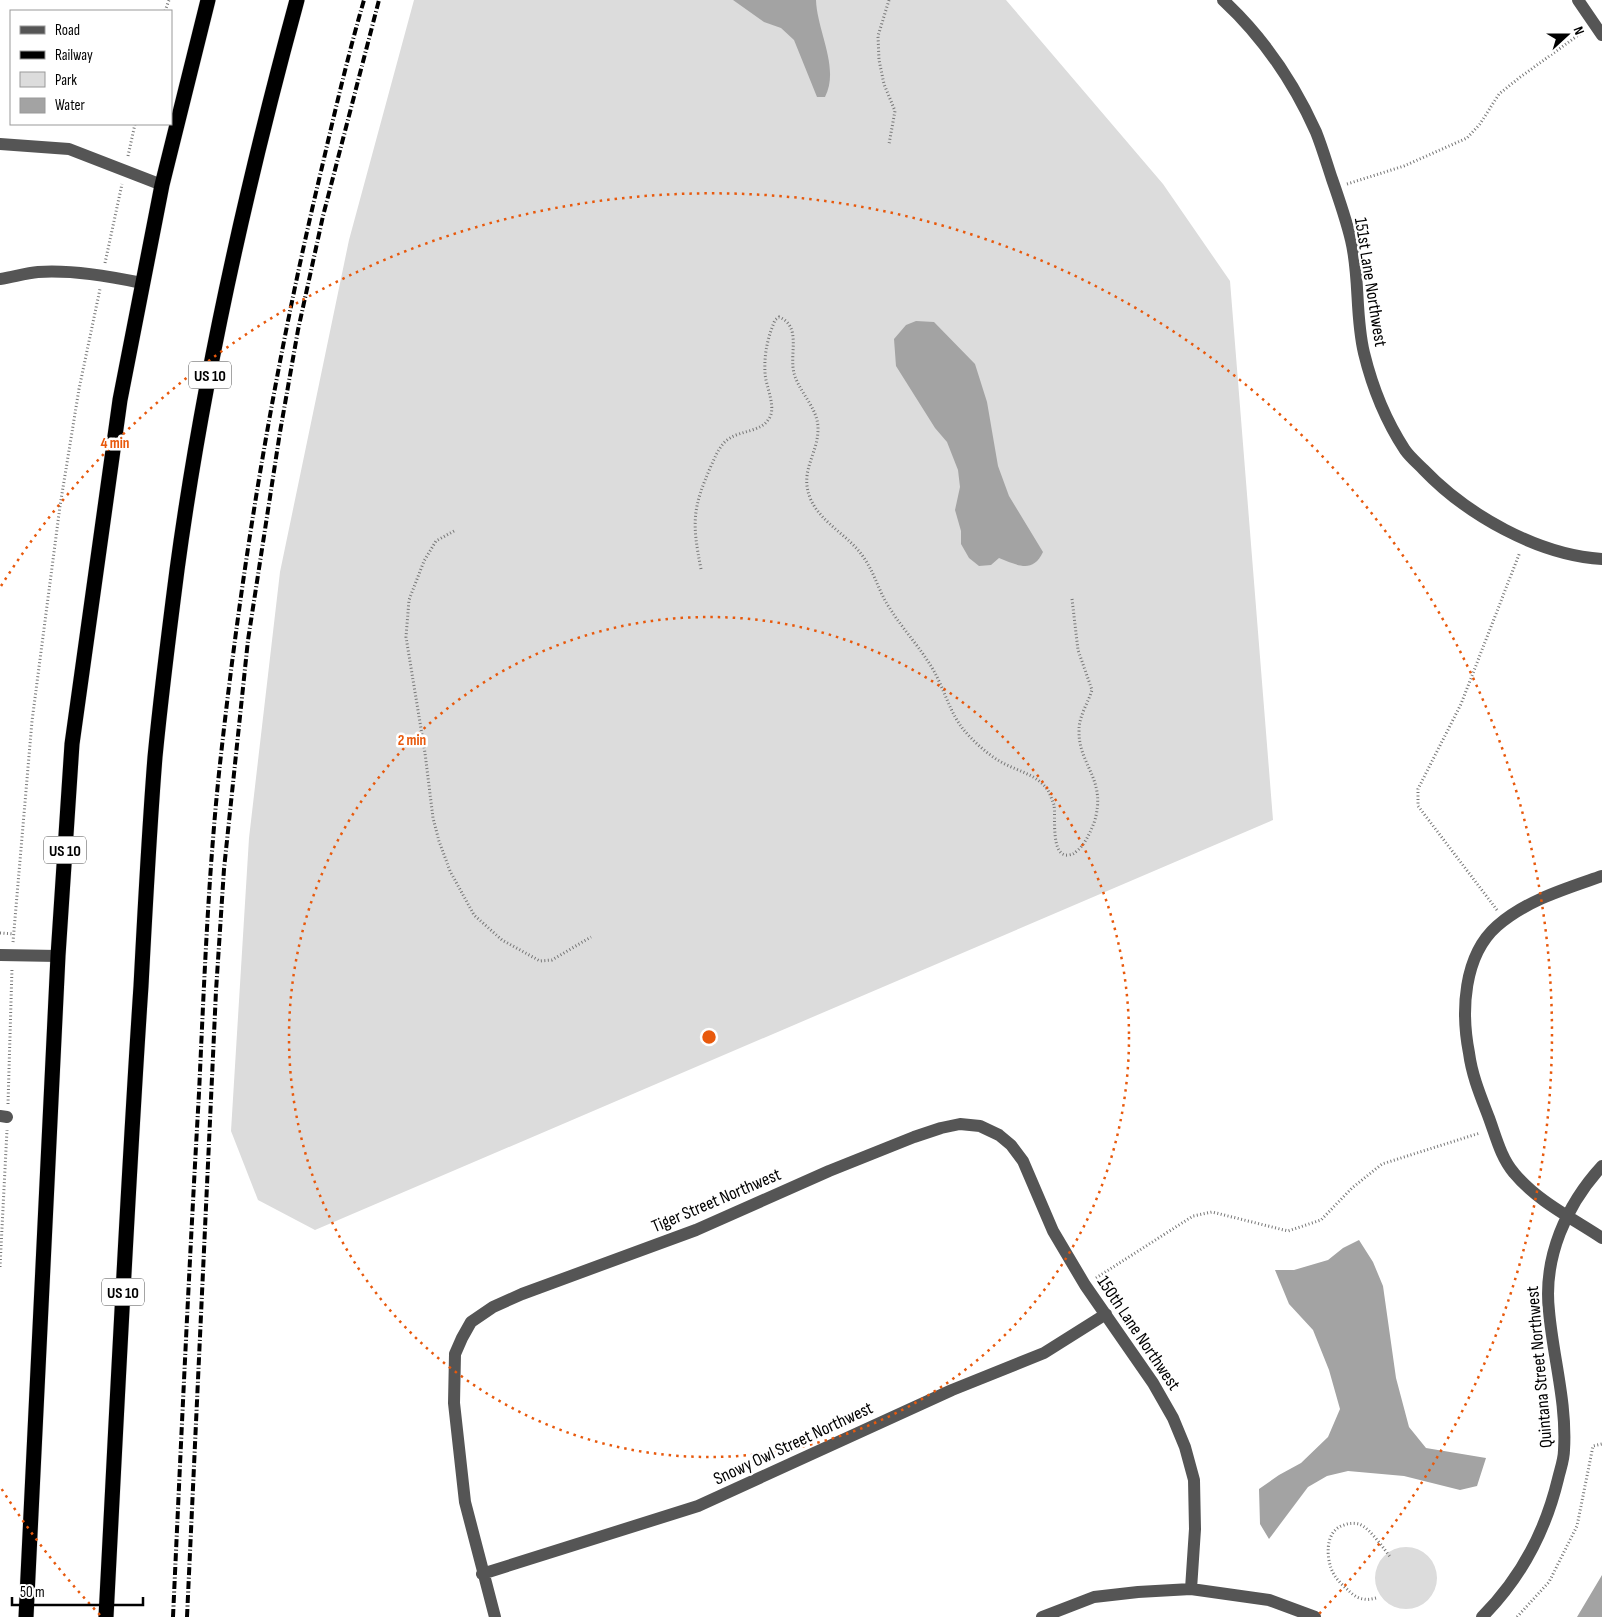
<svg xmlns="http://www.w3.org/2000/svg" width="1602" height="1617" font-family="'Sofia Sans Condensed',sans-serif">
<rect width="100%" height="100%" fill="#fff"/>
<path fill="#dcdcdc" d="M414,0H1006L1163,184L1230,281L1273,820L315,1230L258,1200L231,1131L249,838L280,572L349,240Z
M1375 1578a31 31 0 1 1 62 0a31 31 0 1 1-62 0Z"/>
<path fill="#a3a3a3" d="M733,0H816C817,31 840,68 825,97H817L794,40L781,28L764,22Z
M916,321L934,322L975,364L987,402L998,466L1009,496L1043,552C1033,574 1017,565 999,558L991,565L979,566L969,558L961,544V531L955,510L960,487L958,470L947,442L935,428L896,366L894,339L906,325Z
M1359,1240L1373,1262L1383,1286L1396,1378L1409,1427L1426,1448L1486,1458L1477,1486L1460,1490L1404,1476L1348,1471L1327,1476L1308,1487L1269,1539L1260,1524L1259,1489L1279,1475L1301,1463L1328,1437L1340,1409L1329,1370L1313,1330L1289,1304L1275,1270H1294L1328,1260L1343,1248Z
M1602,1575V1617H1577Z"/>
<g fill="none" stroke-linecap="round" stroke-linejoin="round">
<g stroke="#dbdbdb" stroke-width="16">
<path id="highway" d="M26,1617L58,956L72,744L120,400L162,185L208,0
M106,1617C117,1407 127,1196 141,986C145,910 149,833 155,757C161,695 169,632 177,570C203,377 246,187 297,0"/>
</g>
<path stroke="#777" stroke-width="3" stroke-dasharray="1 2.5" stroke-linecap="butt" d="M889,0L878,36L879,60L884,84L895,111L889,144
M165,11L169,0
M128,156L135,124
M1347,184L1404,166L1467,138L1480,124L1499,94L1519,78L1584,31
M105,263L122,184
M454,531L436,541L424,561L409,600L406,637L425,753L433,818L439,841L450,871L474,915L502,940L540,961L552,960L591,937
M701,569C692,523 692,509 711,466C716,455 720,444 730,438C741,431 761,431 768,420C778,408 765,386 765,372C764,353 768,337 775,320L779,317C802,326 789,354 794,373C799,392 817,407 818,427C819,454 798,471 811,500C822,524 850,536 864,558C875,574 879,592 889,607C903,630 922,649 935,673C944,690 951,714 963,729C973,741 987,754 1001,762C1017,771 1036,774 1047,789C1050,793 1052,800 1054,805C1056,816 1050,858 1069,855C1074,854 1073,854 1077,851C1085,844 1090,833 1094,823C1108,779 1078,766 1079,730C1079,716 1088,703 1092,690L1078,650L1072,599
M1497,910L1418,806V789L1461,704L1520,552
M0,933L14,934
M13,942L32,721L60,506L79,389L100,289
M8,1104L12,968
M0,1267L7,1130
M1096,1278L1193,1216L1212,1212L1288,1231L1321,1220L1352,1188L1382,1164L1480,1133
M1376,1598C1372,1599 1368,1600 1364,1599C1358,1599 1352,1594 1348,1590C1341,1584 1334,1577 1331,1568C1326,1554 1326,1530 1344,1525C1349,1523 1354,1523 1359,1524C1370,1528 1384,1549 1391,1558
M1517,1617L1549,1582L1577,1526L1593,1446L1602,1444"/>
<path stroke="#555" stroke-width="12" d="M1223,0C1263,37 1294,83 1316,132C1322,147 1327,164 1332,179C1339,199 1346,219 1351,240C1360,277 1355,316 1364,353C1372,386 1386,421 1405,450C1410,457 1417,463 1423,469C1467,515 1538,555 1602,559
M1578,0L1602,35
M0,144L69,149L162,185
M0,279C13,277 26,273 38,272C73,270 108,276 142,283
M1602,876C1565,889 1527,900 1497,926C1463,956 1461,1012 1469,1053C1472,1076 1481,1097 1489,1118C1496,1137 1501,1158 1514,1173C1537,1201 1572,1218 1602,1238
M0,955L58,956
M0,1116L7,1117
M482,1574L698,1506L952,1390L1044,1353L1106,1314
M495,1617L465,1502L454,1403L455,1354L462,1338L471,1322L493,1307L522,1294L696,1230L829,1171L914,1137L941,1128L960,1124L980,1126L999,1135L1011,1145L1023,1161L1053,1231L1085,1285L1153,1383L1173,1418L1185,1447L1194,1480L1195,1529L1191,1589
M1042,1617L1094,1597L1138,1592L1191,1589L1269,1600L1315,1617
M1482,1617C1521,1578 1545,1533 1558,1479C1560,1470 1564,1460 1564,1450C1567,1403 1553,1357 1549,1311C1543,1258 1566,1205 1602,1166"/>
<use href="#highway" stroke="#000" stroke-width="15"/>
<path stroke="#000" stroke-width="4" stroke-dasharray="8 2.5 1 2.5" stroke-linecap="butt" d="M173,1617C181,1442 189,1267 199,1093C204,986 208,879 219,773C241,569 274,367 322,167C335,111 348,55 364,0
M187,1617L216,991L224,869L248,640L280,432L298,330L323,216L379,0"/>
</g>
<g fill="none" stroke="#e8590c" stroke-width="2.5" stroke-dasharray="2.5 5">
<circle cx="709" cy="1037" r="420"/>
<path d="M100 1615A840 840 0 0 1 1 1488M1 586A840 840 0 1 1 1318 1615"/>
</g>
<g text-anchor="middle" stroke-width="5" stroke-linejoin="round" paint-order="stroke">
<g fill="#fff" stroke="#4c4c4c" stroke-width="1">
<rect x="189" y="361.5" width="42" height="27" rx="4"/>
<rect x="44" y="836.5" width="42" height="27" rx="4"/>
<rect x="102" y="1278.5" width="42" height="27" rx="4"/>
</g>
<g font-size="16" font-weight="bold" fill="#000">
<text x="210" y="381">US 10</text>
<text x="65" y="856">US 10</text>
<text x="123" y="1298">US 10</text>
</g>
<g font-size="18" fill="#000" stroke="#fff">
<text transform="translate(1371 282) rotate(81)" y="6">151st Lane Northwest</text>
<text transform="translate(716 1200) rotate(-23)" y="6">Tiger Street Northwest</text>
<text transform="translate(1139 1333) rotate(56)" y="6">150th Lane Northwest</text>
<text transform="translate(1539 1367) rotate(-95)" y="6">Quintana Street Northwest</text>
<text transform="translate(793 1443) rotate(-25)" y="6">Snowy Owl Street Northwest</text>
</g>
</g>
<circle cx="709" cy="1037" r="8" fill="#e8590c" stroke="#fff" stroke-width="2.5"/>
<g font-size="15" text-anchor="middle" font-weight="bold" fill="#e8590c" stroke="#fff" stroke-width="5" stroke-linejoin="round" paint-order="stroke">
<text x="115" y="448">4 min</text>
<text x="412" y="745">2 min</text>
</g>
<rect x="10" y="10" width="162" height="115" fill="#ffffff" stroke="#999999"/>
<rect x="20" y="26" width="25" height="8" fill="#555555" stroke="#999999"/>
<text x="55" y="35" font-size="15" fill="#000000">Road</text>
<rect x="20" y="51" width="25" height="8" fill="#000000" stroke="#999999"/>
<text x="55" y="60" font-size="15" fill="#000000">Railway</text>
<rect x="20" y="72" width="25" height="15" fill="#dcdcdc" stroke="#999999"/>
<text x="55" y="85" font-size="15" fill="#000000">Park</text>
<rect x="20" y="98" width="25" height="15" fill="#a3a3a3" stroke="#999999"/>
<text x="55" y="110" font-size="15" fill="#000000">Water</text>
<g transform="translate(1567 35) rotate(69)" stroke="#ffffff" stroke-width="4" paint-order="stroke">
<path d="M0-4L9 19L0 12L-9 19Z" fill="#000000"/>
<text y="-8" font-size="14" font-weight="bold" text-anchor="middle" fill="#000000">N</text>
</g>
<path d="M12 1597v8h131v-8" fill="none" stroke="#000000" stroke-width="2.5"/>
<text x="20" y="1597" font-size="15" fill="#000000" stroke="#ffffff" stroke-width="4" paint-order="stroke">50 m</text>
</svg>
